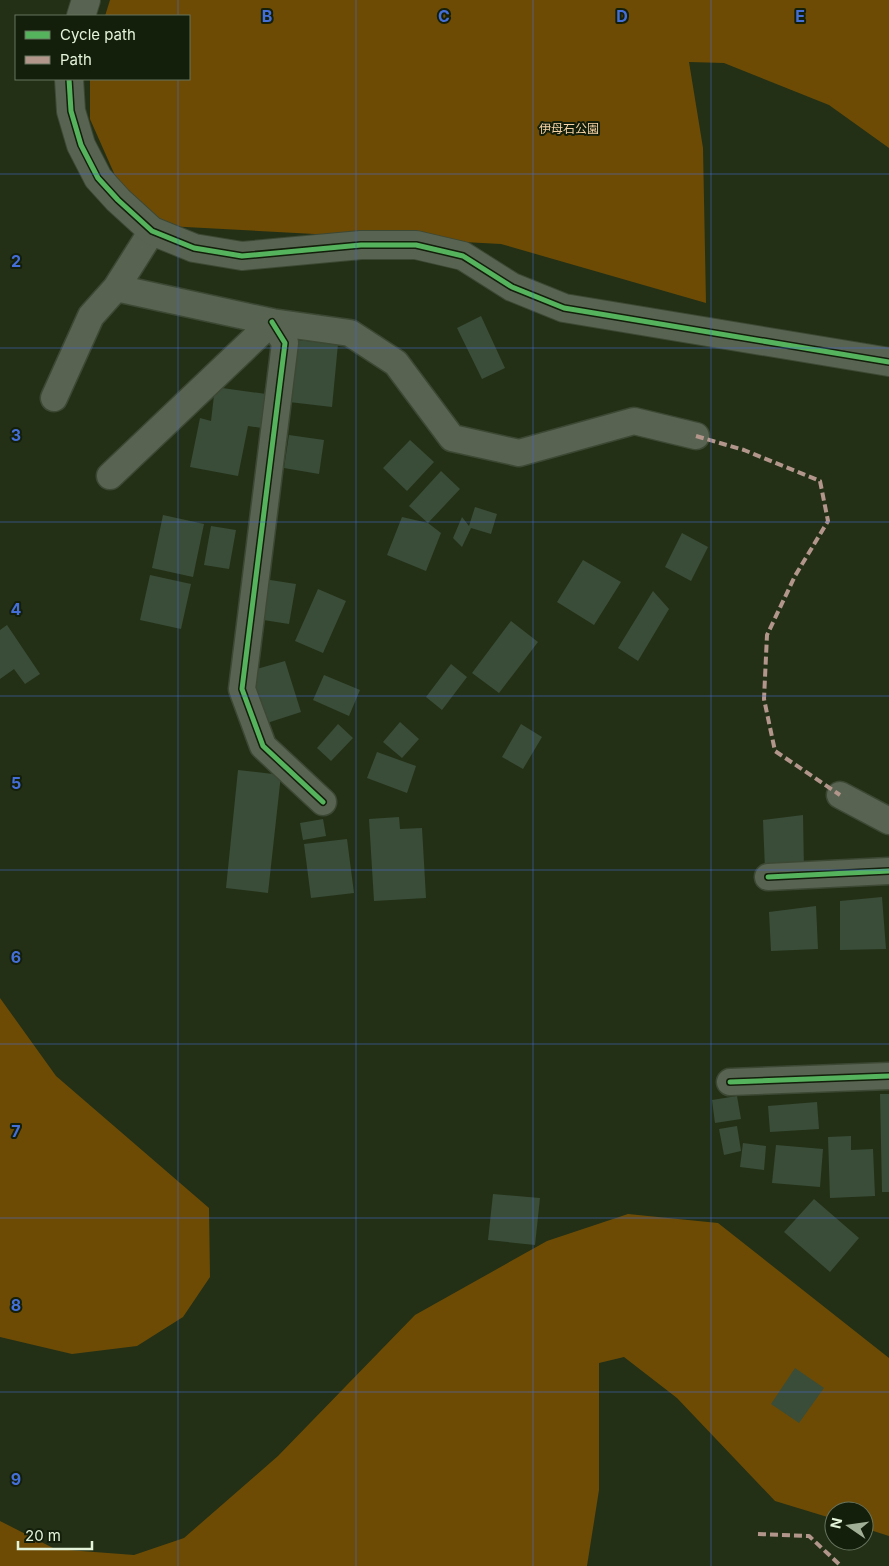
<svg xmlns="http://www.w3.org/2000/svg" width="889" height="1566" font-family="Inter,'Noto Sans JP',sans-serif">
<rect width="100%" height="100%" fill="#233016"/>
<path fill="#6d4b05" d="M110,0H889V148L829,105L724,63L689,62L703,148L706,303L501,244L167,226L129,207L90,119V79H189V16H105Z
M0,998L56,1076L209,1208L210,1277L183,1317L137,1346L72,1354L0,1337Z
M628,1214L718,1223L889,1358V1536L864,1528V1511H834V1519L775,1501L677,1398L624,1357L599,1363V1490L587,1566H0V1521L55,1549L134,1555L184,1538L278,1456L415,1315L547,1241Z"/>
<path fill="#3a4d39" d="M481,316L505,368L482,379L457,328Z
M295,340L338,344L332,407L289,402Z
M215,387L266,394L262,428L248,426L238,476L190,467L200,418L211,421Z
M289,435L324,440L319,474L284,468Z
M410,440L434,462L407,491L383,468Z
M441,471L460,489L428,523L409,506Z
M475,507L497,514L491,534L471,528L462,547L453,538L462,517L469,526Z
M163,515L204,524L193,577L152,568Z
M402,517L428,523L441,533L426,571L387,555Z
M211,526L236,530L229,569L204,565Z
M682,533L708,547L691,581L665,567Z
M583,560L621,582L594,625L557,602Z
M150,575L191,584L181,629L140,620Z
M264,579L296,584L289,624L257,619Z
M318,589L346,601L323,653L295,641Z
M653,591L669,609L638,661L618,648Z
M511,621L538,642L499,693L472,673Z
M7,625L40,674L25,684L14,669L0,679V630Z
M285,661L301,712L267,723L250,671Z
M451,664L467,677L442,710L426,697Z
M324,675L360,690L349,716L313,700Z
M400,722L419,739L402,758L383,742Z
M338,724L353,738L331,761L317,748Z
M521,724L542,737L523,769L502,757Z
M377,752L416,766L407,793L367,778Z
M238,770L281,775L268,893L226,888Z
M803,815L804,872L765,870L763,820Z
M399,817L400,829L422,828L426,898L374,901L369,819Z
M323,819L326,836L303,840L300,823Z
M347,839L354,893L311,898L304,844Z
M882,897L886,949L840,950V901Z
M816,906L818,949L771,951L769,912Z
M880,1094H889V1192H882Z
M737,1096L741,1119L715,1123L712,1100Z
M817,1102L819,1129L770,1132L768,1106Z
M737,1126L741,1151L724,1155L719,1129Z
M851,1136V1150L873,1149L875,1196L830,1198L828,1137Z
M743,1143L766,1146L764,1170L740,1167Z
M776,1145L823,1149L820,1187L772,1183Z
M493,1194L540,1198L535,1245L488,1240Z
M814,1199L859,1238L830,1272L784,1232Z
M795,1368L824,1388L799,1423L771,1404Z"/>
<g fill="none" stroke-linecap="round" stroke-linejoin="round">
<g stroke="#3d4834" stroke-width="29">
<path id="minor" d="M152,231L116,288L272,322L350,333L396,363L452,438L519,453L634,421L696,436
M272,322L285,343L242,689L263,746L323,802
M54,398L91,316L116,288
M110,476L272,322
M840,795L889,821
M768,877L889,871
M730,1082L889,1076"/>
</g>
<g stroke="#3d4834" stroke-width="30">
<path id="tertiary" d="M81,16L86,0
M69,79L71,111L81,145L98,178L118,200L152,231L194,248L242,256L361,245H416L463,256L512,287L564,308L889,362"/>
</g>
<use href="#minor" stroke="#596351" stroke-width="26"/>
<use href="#tertiary" stroke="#596351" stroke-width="28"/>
<path stroke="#b2968c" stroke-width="4" stroke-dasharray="8 4" stroke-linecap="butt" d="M696,436L744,450L820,481L828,521L795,576L767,635L764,699L775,751L840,795
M758,1534L809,1536L841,1566"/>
<g stroke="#131e0b" stroke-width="8">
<path id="cycleway" d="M69,79L71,111L81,145L98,178L118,200L152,231L194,248L242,256L361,245H416L463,256L512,287L564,308L889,362
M272,322L285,343L242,689L263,746L323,802
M768,877L889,871
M730,1082L889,1076"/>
</g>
<use href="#cycleway" stroke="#56b35d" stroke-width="5"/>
</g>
<path fill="none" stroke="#456fd8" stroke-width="1" stroke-opacity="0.55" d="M178,0V16M356,0V1566M533,0V1566M711,0V1566M178,79V1566M0,174H889M0,348H889M0,522H889M0,696H889M0,870H889M0,1044H889M0,1218H889M0,1392H889"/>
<g text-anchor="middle" stroke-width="4" stroke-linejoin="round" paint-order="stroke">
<g font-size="12" fill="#f7d4a7" stroke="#131e0b">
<text x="569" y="133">伊母石公園</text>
</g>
</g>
<g font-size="16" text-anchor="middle" font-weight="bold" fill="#456fd8" stroke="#131e0b" stroke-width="4" stroke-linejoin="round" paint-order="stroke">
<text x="267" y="22">B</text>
<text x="444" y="22">C</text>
<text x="622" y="22">D</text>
<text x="800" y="22">E</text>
<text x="16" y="267">2</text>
<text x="16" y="441">3</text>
<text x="16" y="615">4</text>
<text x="16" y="789">5</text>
<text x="16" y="963">6</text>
<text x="16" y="1137">7</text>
<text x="16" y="1311">8</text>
<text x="16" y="1485">9</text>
</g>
<rect x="15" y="15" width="175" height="65" fill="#131e0b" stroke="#67745e"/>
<rect x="25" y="31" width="25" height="8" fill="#56b35d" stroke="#67745e"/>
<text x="60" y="40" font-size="15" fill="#e4f4da">Cycle path</text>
<rect x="25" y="56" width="25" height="8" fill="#b2968c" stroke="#67745e"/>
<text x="60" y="65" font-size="15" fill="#e4f4da">Path</text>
<g transform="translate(849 1526) rotate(283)"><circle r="24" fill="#131e0b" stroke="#67745e"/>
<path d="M0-4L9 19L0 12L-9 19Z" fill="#a0af95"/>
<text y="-8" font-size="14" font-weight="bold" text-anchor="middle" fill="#e4f4da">N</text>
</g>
<path d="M18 1541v8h74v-8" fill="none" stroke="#e4f4da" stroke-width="2.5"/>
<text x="25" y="1541" font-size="15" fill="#e4f4da" stroke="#131e0b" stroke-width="4" paint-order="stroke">20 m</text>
</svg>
